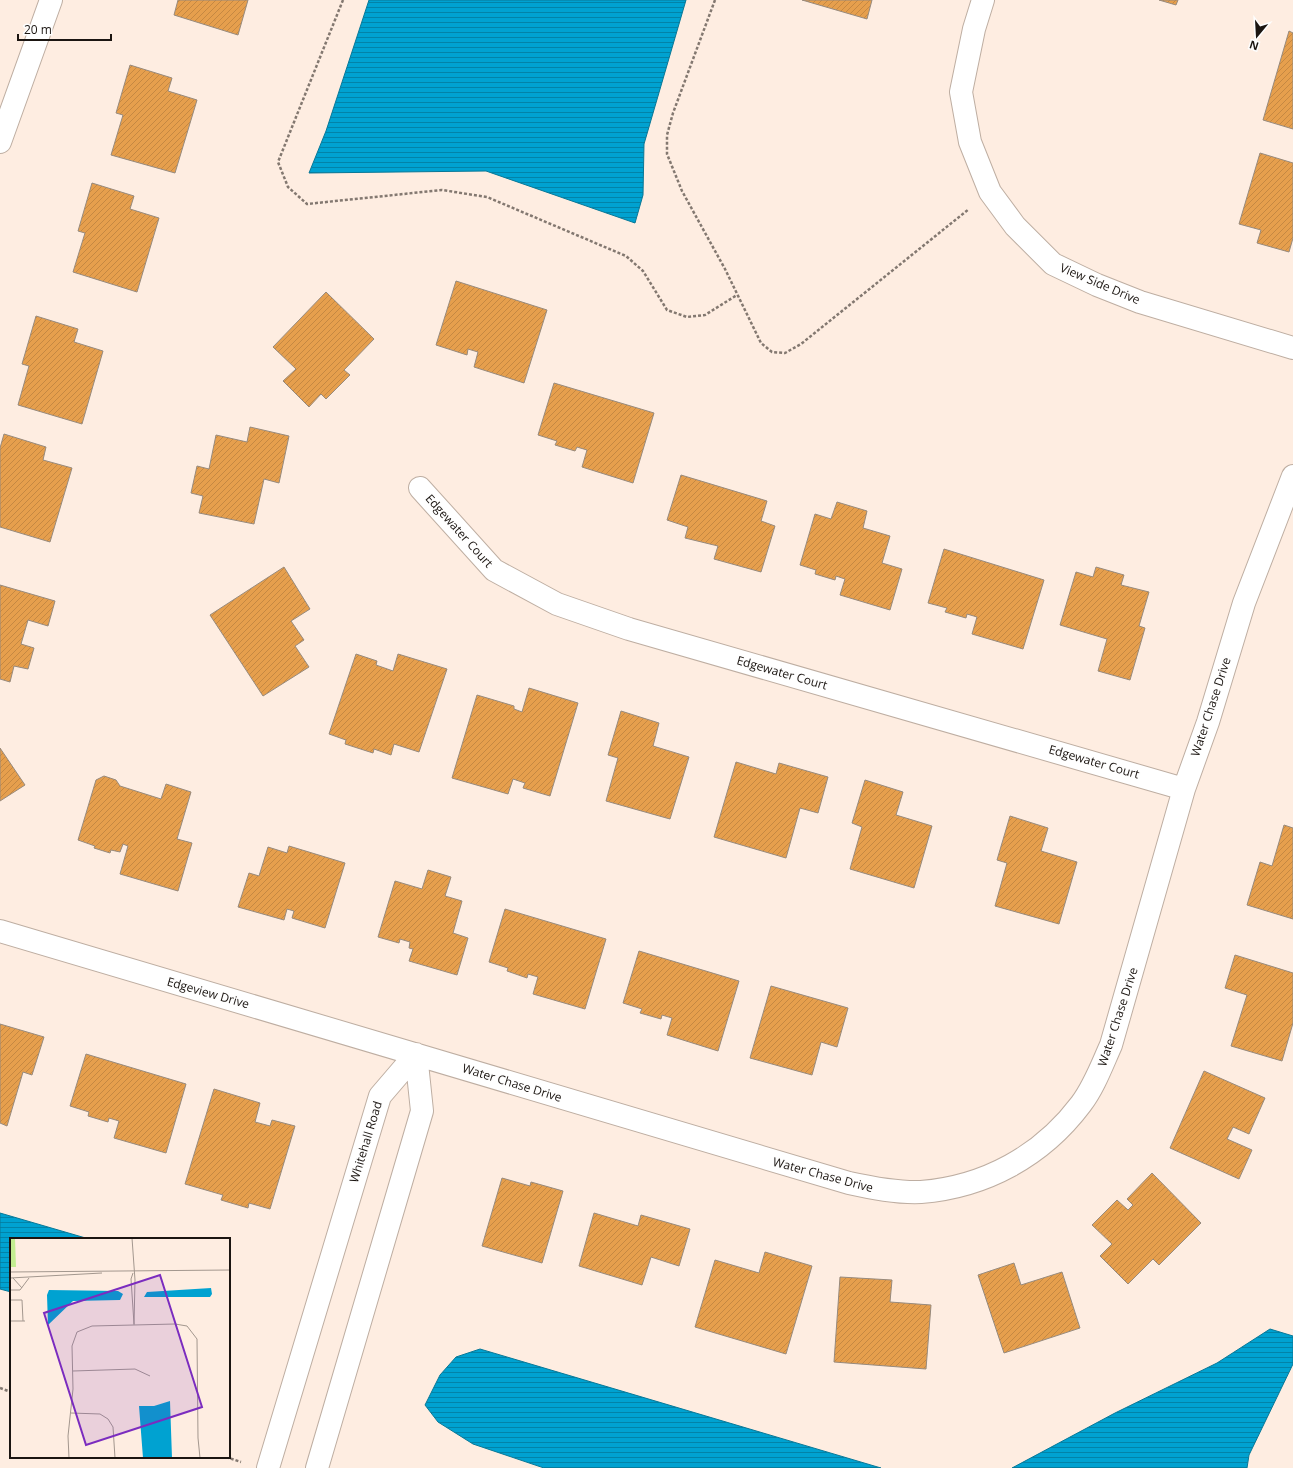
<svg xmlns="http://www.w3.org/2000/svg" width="1293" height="1468" font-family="'Open Sans',sans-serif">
<defs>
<pattern id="water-rules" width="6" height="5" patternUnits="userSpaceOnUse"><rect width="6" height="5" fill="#00a2d1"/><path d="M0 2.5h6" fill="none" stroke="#0283a8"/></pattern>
<pattern id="building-hatch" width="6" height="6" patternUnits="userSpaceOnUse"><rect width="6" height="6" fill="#e69f4d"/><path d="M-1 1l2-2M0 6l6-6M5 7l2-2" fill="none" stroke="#c58842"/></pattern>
</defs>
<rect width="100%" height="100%" fill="#feede1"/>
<path fill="url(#water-rules)" stroke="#087897" d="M369,0H686L644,144L643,195L635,223L486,171L309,173L326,131Z
M0,1213L89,1239H11V1292L0,1289Z
M1270,1329L1293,1336V1364L1249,1455L1247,1468H1012L1115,1413L1217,1363Z
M480,1349L881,1468H544L473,1444L438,1422L425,1405L440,1375L456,1357Z"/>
<path fill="url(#building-hatch)" stroke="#978a7d" d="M178,0H248L238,35L174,15Z
M802,0H872L867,19Z
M1159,0H1178L1176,5Z
M1289,31L1293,33V129L1263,120Z
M130,65L172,78L168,91L197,100L175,173L111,155L123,115L116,113Z
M1260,153L1293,163V238L1289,252L1257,243L1261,230L1239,224Z
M92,183L134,196L130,209L159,218L137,292L73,272L85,233L78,231Z
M456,281L547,310L524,383L474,367L478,352L468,349L467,355L436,345Z
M326,292L374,339L344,370L350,375L326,399L321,394L309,407L283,381L296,369L273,347Z
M36,316L78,329L74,342L103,351L82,424L18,405L29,366L22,364Z
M554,383L654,413L633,483L582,467L587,450L577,447L575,451L555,445L557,441L538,435Z
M250,427L289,436L279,483L264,479L254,524L199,513L203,496L191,493L197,466L209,469L216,435L247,442Z
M4,434L46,447L43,460L72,468L50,542L0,527V448Z
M681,475L767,501L761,521L775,526L761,572L714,559L718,546L685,538L688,527L667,520Z
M837,502L867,511L863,528L890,536L882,563L902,569L890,610L840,595L845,579L836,576L835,580L815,574L816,570L800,565L815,514L831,519Z
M944,549L1044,580L1023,649L972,634L977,617L967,614L966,618L945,612L947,608L928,603Z
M284,567L310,609L291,621L304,640L295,646L309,667L263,696L210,615Z
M1096,567L1124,575L1121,585L1149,592L1139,626L1145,628L1130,680L1098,671L1107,639L1060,625L1076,572L1093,577Z
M0,585L55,601L48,626L28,620L21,644L34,648L28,669L14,666L10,682L0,679Z
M356,654L377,661L376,665L393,671L398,654L447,669L419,752L394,744L391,755L374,749L373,753L345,744L346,740L329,734Z
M529,688L578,703L550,796L523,788L525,783L513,779L508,794L452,778L477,695L514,706V709L522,712Z
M621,711L659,723L653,746L689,757L670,819L606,801L618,758L608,755Z
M0,748L25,785L0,801Z
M736,762L776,774L779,763L828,777L818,813L800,808L786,858L714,837Z
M104,776L116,780L120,786L161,799L166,784L191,792L177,839L192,843L178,891L120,874L128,846L123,844L120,852L111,850L110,853L94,848L95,846L78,840L96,780Z
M865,780L903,792L896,815L932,826L914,888L850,869L862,827L852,823Z
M1010,816L1048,828L1041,851L1077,862L1059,924L995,906L1007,863L997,860Z
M1284,825L1293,828V919L1247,905L1260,862L1272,866Z
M289,846L345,863L325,928L292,918L294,911L287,909L284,920L238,907L249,873L259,876L268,847L287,853Z
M428,870L451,877L445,896L462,901L453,933L468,938L457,975L409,961L413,949L409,948L410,942L400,939L399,943L378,937L395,881L422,889Z
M505,909L606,939L585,1009L533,994L538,977L528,974L527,978L507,971L508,968L489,962Z
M639,951L739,981L718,1051L667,1035L672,1018L662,1015L661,1019L640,1013L642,1009L623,1003Z
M1235,955L1293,973V1023L1282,1061L1231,1046L1247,995L1225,988Z
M771,986L848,1008L837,1047L821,1042L812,1075L750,1058Z
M0,1024L44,1037L32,1075L23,1072L7,1126L0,1123Z
M86,1054L186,1084L166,1153L114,1138L119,1121L109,1118L108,1122L88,1116L89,1112L70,1106Z
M1204,1071L1265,1098L1249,1134L1233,1127L1227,1139L1252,1150L1239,1179L1170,1148Z
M214,1089L260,1103L255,1122L270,1126L272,1120L295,1126L270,1209L249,1203L248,1208L221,1200L223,1195L185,1184Z
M1152,1173L1201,1223L1159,1265L1153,1259L1128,1284L1100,1256L1112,1244L1092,1225L1117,1200L1128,1210L1133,1205L1127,1199Z
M502,1178L530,1186L531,1182L563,1191L542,1263L482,1246Z
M594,1213L638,1226L641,1215L690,1229L679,1266L651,1257L642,1285L579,1266Z
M765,1252L812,1266L786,1354L695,1327L715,1260L759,1273Z
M1014,1263L1021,1285L1062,1272L1080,1328L1004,1353L978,1275Z
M840,1277L892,1280L890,1302L931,1305L926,1369L834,1362Z"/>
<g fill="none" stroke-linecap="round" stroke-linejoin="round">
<g stroke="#beaea2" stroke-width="24">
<path id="minor" d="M983,0L974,29L961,92L970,142L990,192L1015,226L1053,264L1097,285L1140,302L1293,348
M0,142L51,0
M420,488L494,570L557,604L629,629L1184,789
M0,931L849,1183C872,1188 897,1193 921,1192C985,1187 1042,1156 1081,1104C1094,1087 1102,1065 1111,1045L1184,789L1208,722L1244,603L1293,476
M268,1468L380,1096L416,1054
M317,1468L422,1111L416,1054"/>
</g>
<path stroke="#837870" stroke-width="2.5" stroke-dasharray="3 2" stroke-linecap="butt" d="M343,0L278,162L288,187L307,204L442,190L487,197L626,256L643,271L667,310L687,317L705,315L737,295
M715,0L673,113L667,135V154L682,191L725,269L761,343L772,352L785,353L801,344L969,209
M0,1388L11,1392
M226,1457L241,1462"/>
<use href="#minor" stroke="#fff" stroke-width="22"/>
</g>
<g text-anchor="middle" stroke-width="3" stroke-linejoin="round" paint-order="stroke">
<g font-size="12" fill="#1b1511" stroke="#fefefe">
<text transform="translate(1100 284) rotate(23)" y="4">View Side Drive</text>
<text transform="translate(459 531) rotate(48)" y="4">Edgewater Court</text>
<text transform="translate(782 673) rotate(16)" y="4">Edgewater Court</text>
<text transform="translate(1211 707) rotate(-72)" y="4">Water Chase Drive</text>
<text transform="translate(1094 762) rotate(16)" y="4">Edgewater Court</text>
<text transform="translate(208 993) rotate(16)" y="4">Edgeview Drive</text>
<text transform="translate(1118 1017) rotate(-72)" y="4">Water Chase Drive</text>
<text transform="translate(512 1083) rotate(17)" y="4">Water Chase Drive</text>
<text transform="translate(366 1142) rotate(-73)" y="4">Whitehall Road</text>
<text transform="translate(823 1175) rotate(15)" y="4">Water Chase Drive</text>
</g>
</g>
<g transform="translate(10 1238)">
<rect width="220" height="220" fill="#feede1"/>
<path d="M0,0H5L6,29H0Z" fill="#c3ed91"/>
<path d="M201,50L202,56L200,59H134L137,54ZM39,52L108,53L113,56L110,62L63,63L38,87L37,57ZM160,163L162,220H133L129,168H144Z" fill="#00a2d1"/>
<path fill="none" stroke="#a3978e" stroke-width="1" d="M122,0L125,42L124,87M0,34L220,32M123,35L121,41L124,86M0,40L92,35M3,40L12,50M0,52H10L19,40M0,62H12L13,83M0,83H15M63,133L125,131L140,138M61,175L90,176L98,181L103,189L105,220M59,220L58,198L63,151L62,108L67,94L82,88L165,86L177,88L187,101L188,200L190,220"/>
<path fill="#7b2cbf" fill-opacity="0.15" stroke="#7b2cbf" stroke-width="2" d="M150,37L192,169L76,207L34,75Z"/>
<rect width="220" height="220" fill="none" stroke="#1b1511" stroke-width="2"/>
</g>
<g transform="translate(1257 36) rotate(198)" stroke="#fefefe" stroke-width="3" paint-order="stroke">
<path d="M0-3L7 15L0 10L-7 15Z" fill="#1b1511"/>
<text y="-6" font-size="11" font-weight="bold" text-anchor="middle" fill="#1b1511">N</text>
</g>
<path d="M18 34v6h93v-6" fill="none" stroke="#1b1511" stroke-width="2"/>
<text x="24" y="34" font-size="12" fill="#1b1511" stroke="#fefefe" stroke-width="3" paint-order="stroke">20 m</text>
</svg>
